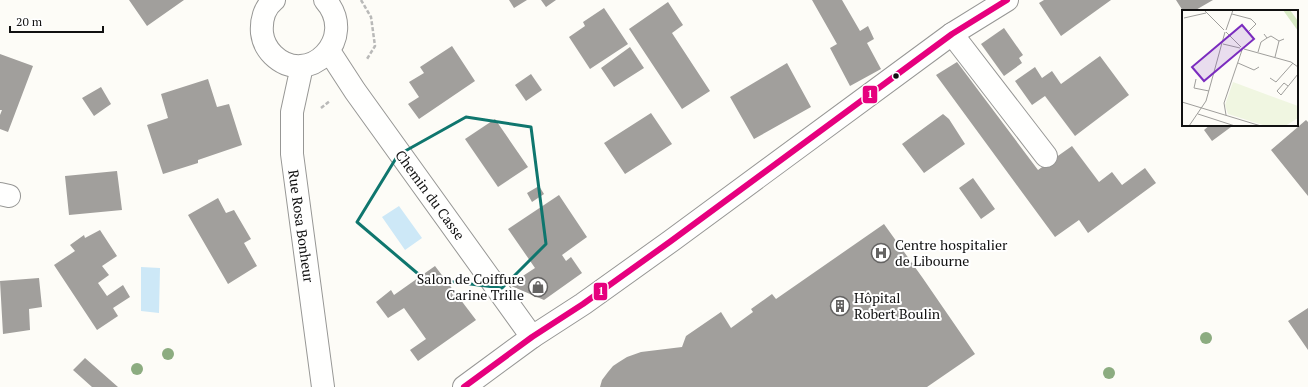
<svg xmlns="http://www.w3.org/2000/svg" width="1308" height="387" font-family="'PT Serif',serif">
<rect width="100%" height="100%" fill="#fdfcf7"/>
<path fill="#cde8f7" d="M399,206L422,238L405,250L382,217Z
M141,267L160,268L159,313L141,311Z"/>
<path fill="#a19f9c" d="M129,0H184L147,26Z
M509,0H527L514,8Z
M541,0H556L546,7Z
M812,0H842L860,31L868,26L874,39L867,43L881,69L850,86L830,48L837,44Z
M1044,0H1111L1061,36L1039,3Z
M1176,0H1213L1194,11H1183Z
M668,2L683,25L672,33L710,91L682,109L629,29Z
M604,8L628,44L590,69L569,37L585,26L583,22Z
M1004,28L1023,55L1019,58L1022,63L1004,76L981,44Z
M452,46L475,81L419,119L408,104L419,97L409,82L424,73L420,67Z
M630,47L644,68L614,87L601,68Z
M0,54L33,66L8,132L0,129V115L2,110H0Z
M1100,56L1129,95L1075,136L1045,96L1032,105L1015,81L1035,67L1042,78L1052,71L1061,84Z
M957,62L1038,170L1072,146L1099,182L1112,172L1122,185L1145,168L1156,183L1088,233L1079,220L1055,237L936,75Z
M787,63L811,107L754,139L730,97Z
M531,74L542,90L526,101L515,85Z
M208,79L217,107L229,104L242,145L198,160V163L163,174L147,125L168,118L161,94Z
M101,87L111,104L94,116L82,98Z
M651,113L672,144L625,174L604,143Z
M943,114L949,119L965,144L924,173L902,144Z
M495,119L528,167L498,187L465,139Z
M1306,120L1308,122V196L1271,150Z
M1210,125H1230L1231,127L1212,141L1204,130Z
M117,171L122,210L69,215L65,176Z
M973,178L995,209L981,219L959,188Z
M539,186L544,194L532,202L527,193Z
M559,195L587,237L562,255L566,261L571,257L582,273L544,300L509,285L535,268L508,229Z
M218,198L226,213L234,210L251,239L244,243L257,266L228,284L188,215Z
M884,224L922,277L975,354L927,387H600L602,380L608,372L613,366L619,362L627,357L641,352L682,347L686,336L721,312L731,328L753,312L751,309L772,294L776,299Z
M100,230L117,256L102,266L109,275L98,283L107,296L123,285L130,297L113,308L118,316L97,330L54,265L75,251L70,245L84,235L85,238Z
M435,266L476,320L418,361L410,350L426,339L404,308L388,318L376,302L391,290L394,295Z
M39,278L42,307L29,309L30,330L3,334L0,281Z
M1308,308V350L1288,321Z
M85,358L118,387H92L73,370Z"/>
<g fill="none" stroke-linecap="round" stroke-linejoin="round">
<g stroke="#979795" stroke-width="24">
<path id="minor" d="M274,0C264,8 261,21 262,33C263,41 267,49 273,55C308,89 359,38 325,0
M952,34L1046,156
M329,51L355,91L532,337
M302,66L292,112V154L323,387
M0,194L9,196"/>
</g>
<g stroke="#979795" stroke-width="24">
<path id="tertiary" d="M464,387L532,337L583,304L671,241L952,34L1007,0"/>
</g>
<path stroke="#b9b9b8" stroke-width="2.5" stroke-dasharray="4 2" stroke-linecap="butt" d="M361,0L371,17L375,46L367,59
M321,108L330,101"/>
<use href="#minor" stroke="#fffffe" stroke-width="22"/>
<use href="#tertiary" stroke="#fffffe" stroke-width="22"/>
<g stroke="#fff" stroke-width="9">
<path id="bus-1" d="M464,387L532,337L583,304L671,241L952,34L1007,0"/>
</g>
<use href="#bus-1" stroke="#e6007e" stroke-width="6"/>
</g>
<g fill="#8cac80">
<circle cx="1206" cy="338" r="6"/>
<circle cx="168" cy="354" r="6"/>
<circle cx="137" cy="369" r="6"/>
<circle cx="1109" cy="373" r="6"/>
</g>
<path fill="none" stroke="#0f766e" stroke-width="3" stroke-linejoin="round" d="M466,117L531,127L546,244L502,288L423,278L357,222L398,155Z"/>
<defs>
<g id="hospital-ring" transform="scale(1)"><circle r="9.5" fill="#fff" stroke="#646362" stroke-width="1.5"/><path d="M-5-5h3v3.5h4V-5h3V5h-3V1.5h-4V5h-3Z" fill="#646362"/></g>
<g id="shop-ring" transform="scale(1)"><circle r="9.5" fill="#fff" stroke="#646362" stroke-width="1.5"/><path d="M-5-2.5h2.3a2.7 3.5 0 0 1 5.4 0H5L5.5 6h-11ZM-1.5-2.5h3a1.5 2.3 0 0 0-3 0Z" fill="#646362"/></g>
<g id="building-ring" transform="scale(1)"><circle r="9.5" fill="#fff" stroke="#646362" stroke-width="1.5"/><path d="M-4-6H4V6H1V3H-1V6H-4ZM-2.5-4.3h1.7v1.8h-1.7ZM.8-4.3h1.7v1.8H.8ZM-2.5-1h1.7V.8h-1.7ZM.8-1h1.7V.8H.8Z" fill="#646362"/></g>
</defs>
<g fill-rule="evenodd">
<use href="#hospital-ring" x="881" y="253"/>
<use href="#shop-ring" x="538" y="287"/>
<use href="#building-ring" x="840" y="306"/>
</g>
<circle fill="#111" stroke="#fff" stroke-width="1.5" cx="896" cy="76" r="3.5"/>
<g text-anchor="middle" stroke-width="4" stroke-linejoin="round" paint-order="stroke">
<g font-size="14" fill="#111" stroke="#fff">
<text transform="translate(430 195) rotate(54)" y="5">Chemin du Casse</text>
<text transform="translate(301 226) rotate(82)" y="5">Rue Rosa Bonheur</text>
</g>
<g font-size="14" fill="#111" stroke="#fff" text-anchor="start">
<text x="895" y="250">Centre hospitalier<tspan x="895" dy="16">de Libourne</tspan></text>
<text x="524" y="284" text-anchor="end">Salon de Coiffure<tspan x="524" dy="16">Carine Trille</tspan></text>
<text x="854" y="303">Hôpital<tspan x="854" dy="16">Robert Boulin</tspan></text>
</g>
</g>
<g transform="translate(1182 10)">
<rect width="116" height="116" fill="#fdfcf7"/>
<path d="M101,0H108L116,11V21Z" fill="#d8eac5"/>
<path d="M51,72L116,96V108L103,116H84L46,104L43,95Z" fill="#f0f6e1"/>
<path fill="none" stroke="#9f9e9b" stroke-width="1" d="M22,0L42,20M50,4L69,9L74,14L66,22M2,8L24,3M44,20L51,0M44,22L59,37M82,24L85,28L89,26L97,31M41,34L58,38M62,39L109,52L116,57M76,42L79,32L85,28M93,47L97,31L102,29M56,53L72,60L77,57M88,68L94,72L111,53M14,69L12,78L27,81M106,76L102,73L95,81L99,85L116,64M0,92L79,116M16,104L53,116M44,105L42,93L60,40M7,116L24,91L43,22"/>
<path fill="#7b2cbf" fill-opacity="0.15" stroke="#7b2cbf" stroke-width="2" d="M60,15L72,29L22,71L10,57Z"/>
<rect width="116" height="116" fill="none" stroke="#111" stroke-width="2"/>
</g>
<g stroke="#fff" stroke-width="1.5">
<rect x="862" y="85" width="16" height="19" rx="4" fill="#e6007e"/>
<rect x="593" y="282" width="15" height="19" rx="4" fill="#e6007e"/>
</g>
<g font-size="11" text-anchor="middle" font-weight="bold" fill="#fff">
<text x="870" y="98">1</text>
<text x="601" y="295">1</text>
</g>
<path d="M10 26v6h93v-6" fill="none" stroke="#111111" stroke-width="2"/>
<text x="16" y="26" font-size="12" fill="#111111" stroke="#ffffff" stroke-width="3" paint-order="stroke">20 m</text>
</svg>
